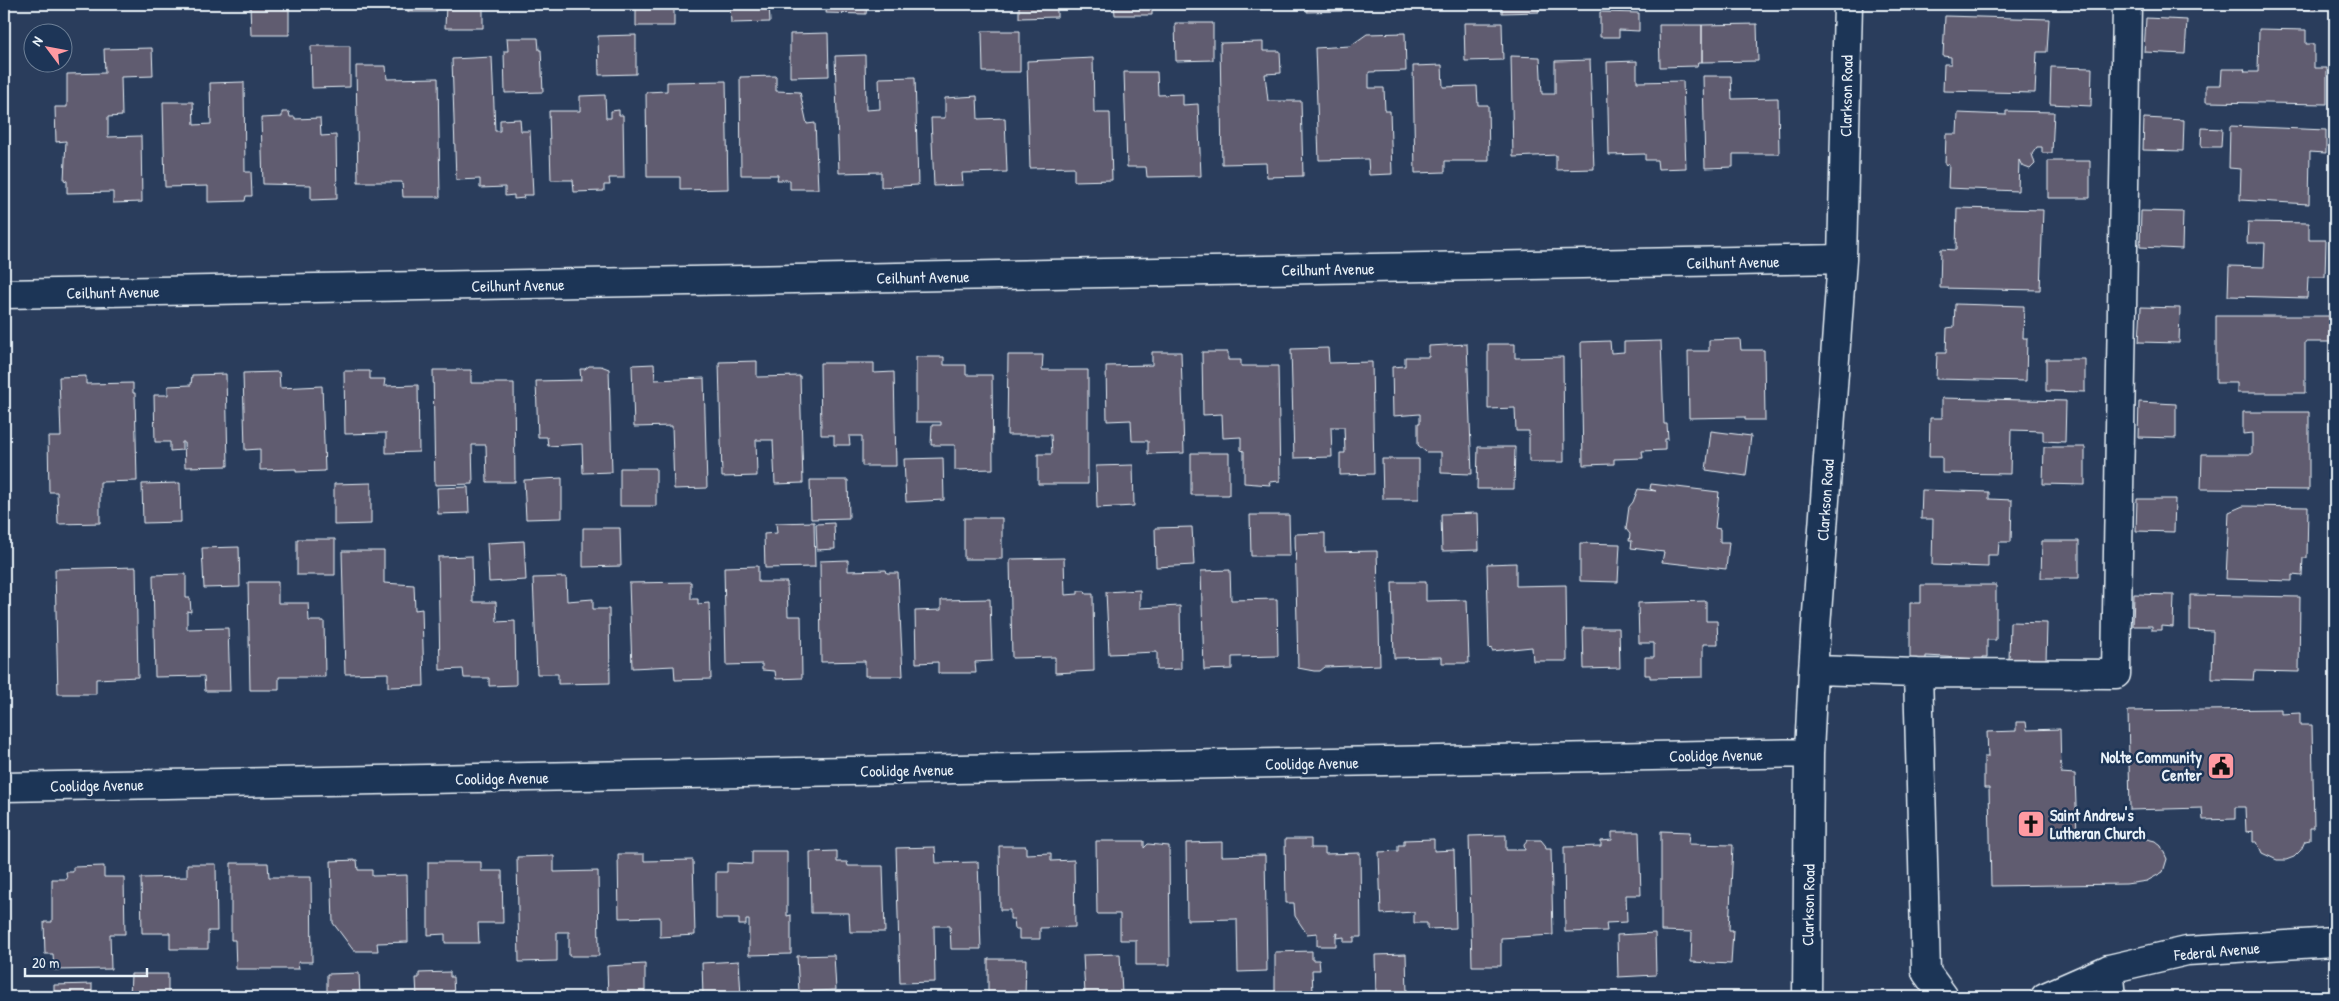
<svg xmlns="http://www.w3.org/2000/svg" width="2339" height="1001" font-family="'Patrick Hand',sans-serif">
<rect width="100%" height="100%" fill="#2a3d5c"/>
<filter id="ink" filterUnits="userSpaceOnUse"><feTurbulence type="fractalNoise" baseFrequency=".02" numOctaves="2"/><feDisplacementMap in="SourceGraphic" scale="10" xChannelSelector="R" yChannelSelector="G"/><feConvolveMatrix kernelMatrix="1 2 1 2 8 2 1 2 1" color-interpolation-filters="sRGB"/></filter>
<g filter="url(#ink)">
<path fill="#605b6f" stroke="#e8f1f8" d="M250,4H289V35H251Z
M408,4H436V12H408Z
M446,4H483V28H445Z
M636,4H674V26H636Z
M730,4H769L770,22L731,23Z
M827,4H867L866,14L826,13Z
M1019,4H1057V17L1019,18Z
M1114,4H1152V15H1115Z
M1307,4H1342V11L1307,12Z
M1502,4H1539V12L1502,13Z
M2055,4H2093V8L2055,7Z
M2244,4H2317L2316,10L2244,7Z
M1600,12L1639,13V31L1619,30V37H1600Z
M1945,16L2049,19L2047,52H2037L2035,93L1943,91L1944,64H1951V57L1943,56Z
M2146,18L2187,20L2185,54L2144,52Z
M1175,23H1213V60L1176,61Z
M1464,23H1502L1503,60L1465,61Z
M1757,24L1758,61L1702,62V25Z
M1659,25H1702V62H1698L1697,66L1660,67Z
M2259,29L2306,30V44H2314V68H2327V104L2206,102V85H2221L2222,69H2244L2245,72H2258Z
M982,31H1020V72H983Z
M828,33L829,76L790,77V34Z
M1405,33L1406,71L1369,72V88H1384L1385,111H1390L1392,174L1369,175L1368,159L1319,160L1315,48L1350,46L1367,34Z
M636,35V74L599,75L598,36Z
M507,38H538L539,50H541L543,92L505,93L504,51H508Z
M1263,42V51H1280L1281,73L1265,74L1268,101H1301L1303,176L1267,177L1266,163L1222,164L1220,43Z
M311,46H350V87L312,88Z
M152,48L153,76L121,77L122,116L108,117V137L141,136L142,202L113,203V192L67,193V181L64,180L66,141L56,142L55,107H67V74L105,73L104,49Z
M865,55L866,110L880,109L879,78L915,77L918,185L881,187V172L839,173L835,56Z
M1511,56L1540,57L1542,94H1555V61L1590,60L1594,169L1556,170V155L1513,157Z
M492,57L495,131H500V120L520,119L521,131H530L533,195H523L524,198L514,199V195L505,196V187L480,188V179L456,180L452,59Z
M1093,58L1094,113H1110L1112,180L1074,181V167L1030,168L1027,61Z
M1637,61V82L1683,81L1686,168L1658,169L1657,160H1645V154L1609,155L1607,62Z
M1442,65L1443,87L1477,86L1478,105H1488L1489,161H1445V172L1415,173L1413,66Z
M356,66H386L387,79L438,78L440,197H403L402,182H358Z
M2051,67L2092,68L2091,106L2050,104Z
M1124,72H1157L1158,95L1183,94V105L1198,104L1201,176L1147,177L1146,167H1127Z
M776,76V91L800,92L807,124L815,123L818,189H790V180H777L778,175H741L740,77Z
M1703,76H1731L1732,99L1778,98L1779,154H1733V167L1705,168Z
M726,81L728,189L680,190V177H647L646,92L667,91V82Z
M244,82L245,172H251L252,196H246L245,201L208,202V186L165,187L163,102H193L194,125L211,124L210,83Z
M605,95L606,118H611V111L619,110V115H623L624,178H609L610,185H604V191L574,192L573,180H551L549,111H580V96Z
M977,96L978,119L1005,118L1007,172L962,173L963,185L934,186L931,118H945V98Z
M2006,111L2054,112L2052,153H2042V147H2037L2032,154L2035,164L2030,169L2022,166L2019,160L2018,191L1948,188L1949,164L1945,165L1946,134H1957L1958,113L2006,115Z
M282,112H289L290,117H295V119L320,118L321,136L336,135L337,199L311,200V185L263,184L261,118L282,117Z
M2144,118L2184,120L2183,151L2143,150Z
M2230,126L2326,130V153L2310,152L2309,204L2240,200L2241,169L2229,168Z
M2202,128L2222,129L2221,147H2201Z
M2048,161H2090V198H2048Z
M1957,208L2043,210L2040,290L1940,288L1941,249L1956,250Z
M2141,211L2183,212L2182,249L2140,247Z
M2248,222L2309,223V240H2326L2325,277H2308L2307,298L2228,296L2229,266L2264,267L2265,243H2247Z
M1955,304L2024,306L2023,338H2027L2026,381L1936,379L1937,353H1946L1947,328L1954,327Z
M2141,307L2180,308L2179,343L2139,342Z
M2216,316H2334V342H2305V393H2237V383H2216Z
M1740,339L1741,350H1764L1765,420H1745V417L1689,418L1688,351H1709V340Z
M1610,341L1611,353L1624,352V342L1661,341L1664,424H1667L1668,439H1665V450L1642,451L1643,458L1614,459V464L1583,465L1581,342Z
M1467,344L1472,474L1441,473V452H1426L1418,445V423H1420V414L1393,416L1392,367L1405,366V357H1429V346Z
M1488,344H1515V358L1563,357L1564,462H1529V431H1516L1515,408L1488,409Z
M1328,348L1329,363L1372,362L1374,474L1340,475V453H1345L1344,427H1331L1332,457L1294,458L1291,349Z
M1152,352H1181L1184,453L1148,454V441H1132L1131,420L1107,421L1106,366L1152,365Z
M1202,352H1228V360H1241V366H1278L1280,481L1269,482L1270,485L1244,483V451L1241,450V437L1223,438L1222,414L1203,415Z
M1008,355H1043L1042,370H1088V484H1038V454H1052L1051,435H1007Z
M916,357H944V365H966V375H992L993,469L955,470V445H931L932,425H941V422H916Z
M2046,359H2085V392L2046,391Z
M757,361V377L800,376L803,483L775,484L773,440H756L757,476L722,477L719,362Z
M820,363H874V373L894,372L896,466H862V436H849L850,445H834V435H821Z
M654,364L655,380L704,378L707,488L674,489L672,426L634,427L632,365Z
M589,366H601L609,369L612,472L583,473L582,444L548,446L547,437H538L536,381L581,380L580,369H585Z
M433,370H471V383H514L515,482H487L486,445H472L473,484L435,485Z
M344,371H370V379H385L384,386L418,385L419,452L386,453V433L345,434Z
M279,372L280,388L322,386L325,471L296,472V469L260,470V449L245,450L243,373Z
M226,374L228,466L185,467L184,442H182V450L170,451V442H155L154,395H168V386L191,385L192,375Z
M86,376V384L133,383V393H135L137,481L100,482V523L58,524L57,492H49L48,437H61L59,377Z
M1942,398L2066,401L2065,442L2043,441V431L2011,430L2010,474L1942,473V457H1929L1930,418H1942Z
M2139,402L2176,404V438L2138,437Z
M2243,412H2309V490L2201,489L2202,454H2252V433L2243,434Z
M1711,431L1751,436L1746,476L1706,470Z
M1478,447H1515L1514,489H1477Z
M2044,447H2085V485L2043,484Z
M1191,453H1229V495H1191Z
M943,458L944,500L906,502L904,459Z
M1382,459H1419V499H1383Z
M1133,465L1134,506L1097,508L1096,466Z
M620,468H656V506H620Z
M562,478V518L526,519L524,480Z
M810,480H848L849,518L811,519Z
M180,483L181,522L143,523L142,484Z
M371,483V524L334,525V484Z
M1651,484L1719,492L1715,528L1720,529V542H1729L1726,569L1662,562L1664,552L1631,548L1632,541H1629L1630,534L1626,529L1629,507L1633,502L1638,489L1656,491L1650,489Z
M468,487L469,513L438,514L437,488Z
M1922,490L1989,492V499L2012,500L2011,542H1999L1998,555H1988V567L1932,565L1933,519H1921Z
M2137,499H2175L2174,532L2136,531Z
M2243,506L2308,507L2307,558H2303L2302,576L2292,575V581L2226,579L2229,512Z
M1478,513L1479,550L1442,551L1441,514Z
M1250,515H1289L1290,556H1251Z
M964,518H1002V559H964Z
M814,522L815,567L765,568L764,534L777,533L776,523Z
M834,523L835,549L817,550L816,524Z
M1192,527L1194,565L1156,567L1155,528Z
M583,528H620L621,566L583,567Z
M1325,533V552L1377,551L1380,665L1325,667L1320,671H1314L1298,668L1295,534Z
M297,539H335V575H297Z
M524,541L526,580L489,582L487,543Z
M2042,541H2079V578H2041Z
M1580,543L1620,544L1618,582L1580,581Z
M239,547L240,587L204,588L202,548Z
M342,551H384V583L414,585L415,610L422,609L424,686L388,687V673L345,674Z
M472,556L473,602H496L497,622L515,621L516,685L489,686V678H464L463,669L440,670L438,557Z
M1064,558L1065,595L1078,594V591H1085L1086,594H1093L1094,671L1055,673V657L1012,658L1010,559Z
M848,560V571L886,570L887,573H898L903,676H865V661L821,662L820,561Z
M1516,563V586L1566,585L1567,661H1533L1532,647L1492,651V649L1489,648L1487,564Z
M758,566V582H787L788,616H801L802,678L776,679L775,671L762,670V664L726,665L724,567Z
M136,567L138,677L96,679V694H58L55,569Z
M1230,570L1231,600L1277,599L1278,656L1232,657V669L1204,670L1201,571Z
M186,574V598H190L191,612L187,611V629L228,628L230,691H205L204,676L155,677L153,575Z
M566,577L567,601L593,599V609H609L610,683L558,684V674H537L533,578Z
M248,582H278V603H308L309,621H324L325,677H279V690H250Z
M691,582V599H698V604L709,603L711,679L675,680L674,666L632,668L629,583Z
M1392,582H1426V601L1467,600L1469,663H1442V657L1394,658Z
M1921,585H1996V640H1987V657H1982V659L1926,656V659H1910V603H1921Z
M1140,590V608L1180,606L1181,669L1157,670V652L1109,654L1106,592Z
M2134,594L2174,595L2173,627L2162,626V630H2152V626H2133Z
M2190,595L2300,597L2299,672L2254,671L2253,680L2212,679L2213,631L2190,630Z
M990,599L992,661L975,662L976,673H938V662L916,663L915,611L941,610V600Z
M1706,601V621H1717L1718,644H1703V677L1650,678V675H1645V657H1654V643H1639L1638,603Z
M2010,622L2047,623L2046,661L2009,660Z
M1583,628H1619L1620,668L1584,669Z
M2281,709V714L2300,713V725H2312L2314,828H2310V840L2305,841L2301,850L2294,857L2286,860H2277L2262,853L2257,842H2253V831L2246,832L2245,807H2235V819L2203,820L2202,808L2130,810L2128,711Z
M2016,722H2026L2027,730L2060,729L2061,773L2075,774L2077,837L2125,835V839H2147L2155,841L2161,846L2167,859L2163,872L2147,881L2126,884L1991,886L1989,788H1984V757H1988L1987,732L2016,731Z
M1661,831L1690,832L1689,844L1733,845L1729,930H1733L1731,964L1691,962L1692,932L1661,931Z
M1612,832H1639L1641,895H1626L1627,922L1606,923L1607,931L1565,932L1564,847L1601,846V841L1612,840Z
M1506,835V850H1525L1524,845L1528,840H1541L1545,845L1546,849H1551L1553,935L1501,938V966H1472L1469,836Z
M1285,839H1311V848H1325V854L1360,853L1361,937H1354V942H1344V937L1337,938L1338,933L1336,934V946H1317V933L1307,934L1295,916L1294,903H1286Z
M1434,839V851L1454,850L1456,928L1427,929V923H1414V912L1381,914L1379,852L1398,851V845H1404V840Z
M1096,841H1144V848L1148,844L1169,846L1170,965H1136V940H1120V914H1097Z
M1222,842V856L1265,855L1267,971L1238,972L1237,919L1187,920L1186,843Z
M999,846H1026V854L1051,853V861L1074,860L1075,927L1040,928V939H1019V929H1015L1014,919H1010V910H1000Z
M935,847L936,863L978,862L981,949H951L950,926H934L935,982L900,983L896,848Z
M752,851H787V916L791,915V954L749,955V920H746V925H739V919H716V872H727V863L752,864Z
M837,851V862H847L848,866H883L885,932H850L849,913H811L810,852Z
M618,854H644V861L693,860L695,935L660,937V917L619,918Z
M554,856V872L598,871L599,956H569V932H557V961L519,962L517,857Z
M357,860L358,870H372V876L407,875L408,942L377,943L378,951H354L333,923L331,861Z
M428,862H481V871H502L503,923H478L479,943H445V934L428,935Z
M231,863H268L269,877H311L312,962H298L299,969H236L235,940H231Z
M187,864H216L217,931H208V949H170V933H142L141,878L187,877Z
M104,866V877H124L125,934H110L111,969L54,970L53,954H45L44,922H52V879H67L66,872H73V867Z
M1655,933L1656,975L1618,977L1617,935Z
M1312,951V960H1319L1320,970H1312L1313,993L1275,994V952Z
M1120,954L1122,994L1085,995L1083,955Z
M1406,954L1407,995H1376L1375,955Z
M834,955L836,990L799,992L797,956Z
M988,959H1026L1025,997H988Z
M739,961L741,997H703L702,963Z
M645,964V997H608L607,966Z
M450,972V977H453L454,997H417L416,978H419V973Z
M359,973L360,997H327V974Z
M131,974H168V997H130Z
M92,984V997H54V985Z"/>
<g fill="none" stroke-linecap="round" stroke-linejoin="round">
<g stroke="#e8f1f8" stroke-width="31">
<path id="minor" d="M4,294L1842,259
M1813,670L1918,673L2116,674L2127,4
M1918,673L1926,972L1944,997
M4,787L1809,753
M2109,969L2112,997
M1807,997L1809,753L1813,670L1842,259L1848,4
M2045,997L2109,969L2187,951L2335,942"/>
</g>
<use href="#minor" stroke="#1d3557" stroke-width="28"/>
</g>
</g>
<defs>
<g id="civic-square" transform="scale(1.4375)"><rect x="-9" y="-9" width="18" height="18" rx="4" fill="#ff9aa2" stroke="#1d3557"/><path d="M-.6-6.5H3V-4.5H.6V-3L4-1V1h2V6H-6V1h2V-1L-.6-3ZM-1.2 2.5V6h2.4V2.5Z" fill="#111"/></g>
<g id="church-square" transform="scale(1.4375)"><rect x="-9" y="-9" width="18" height="18" rx="4" fill="#ff9aa2" stroke="#1d3557"/><path d="M-1.2-6h2.4v3.5h3.3v2.4h-3.3V6h-2.4V-.1h-3.3v-2.4h3.3Z" fill="#111"/></g>
</defs>
<g fill-rule="evenodd">
<use href="#civic-square" x="2221" y="766"/>
<use href="#church-square" x="2031" y="824"/>
</g>
<g text-anchor="middle" stroke-width="5" stroke-linejoin="round" paint-order="stroke">
<g font-size="16" fill="#e8f1f8" stroke="#1d3557">
<text transform="translate(1846 96) rotate(-89)" y="6">Clarkson Road</text>
<text transform="translate(1733 262) rotate(-1)" y="6">Ceilhunt Avenue</text>
<text transform="translate(1328 269) rotate(-1)" y="6">Ceilhunt Avenue</text>
<text transform="translate(923 277) rotate(-1)" y="6">Ceilhunt Avenue</text>
<text transform="translate(518 285) rotate(-1)" y="6">Ceilhunt Avenue</text>
<text transform="translate(113 292) rotate(-1)" y="6">Ceilhunt Avenue</text>
<text transform="translate(1825 500) rotate(-86)" y="6">Clarkson Road</text>
<text transform="translate(1716 755) rotate(-1)" y="6">Coolidge Avenue</text>
<text transform="translate(1312 763) rotate(-1)" y="6">Coolidge Avenue</text>
<text transform="translate(907 770) rotate(-1)" y="6">Coolidge Avenue</text>
<text transform="translate(502 778) rotate(-1)" y="6">Coolidge Avenue</text>
<text transform="translate(97 785) rotate(-1)" y="6">Coolidge Avenue</text>
<text transform="translate(1808 905) rotate(-89)" y="6">Clarkson Road</text>
<text transform="translate(2217 951) rotate(-5)" y="6">Federal Avenue</text>
</g>
<g font-size="16" font-weight="bold" fill="#e8f1f8" stroke="#1d3557" text-anchor="end">
<text x="2202" y="763">Nolte Community<tspan x="2202" dy="18">Center</tspan></text>
<text x="2050" y="821" text-anchor="start">Saint Andrew's<tspan x="2050" dy="18">Lutheran Church</tspan></text>
</g>
</g>
<rect width="2339" height="1001" fill="none" stroke="#1d3557" stroke-width="20"/>
<rect x="10" y="10" width="2319" height="981" fill="none" stroke="#e8f1f8" stroke-width="2" filter="url(#ink)"/>
<g transform="translate(48 48) rotate(302)"><circle r="24" fill="#1d3557" stroke="#6e8097"/>
<path d="M0-4L9 19L0 12L-9 19Z" fill="#ff9aa2"/>
<text y="-8" font-size="14" font-weight="bold" text-anchor="middle" fill="#e8f1f8">N</text>
</g>
<path d="M25 968v8h122v-8" fill="none" stroke="#e8f1f8" stroke-width="2.5"/>
<text x="32" y="968" font-size="15" fill="#e8f1f8" stroke="#1d3557" stroke-width="4" paint-order="stroke">20 m</text>
</svg>
